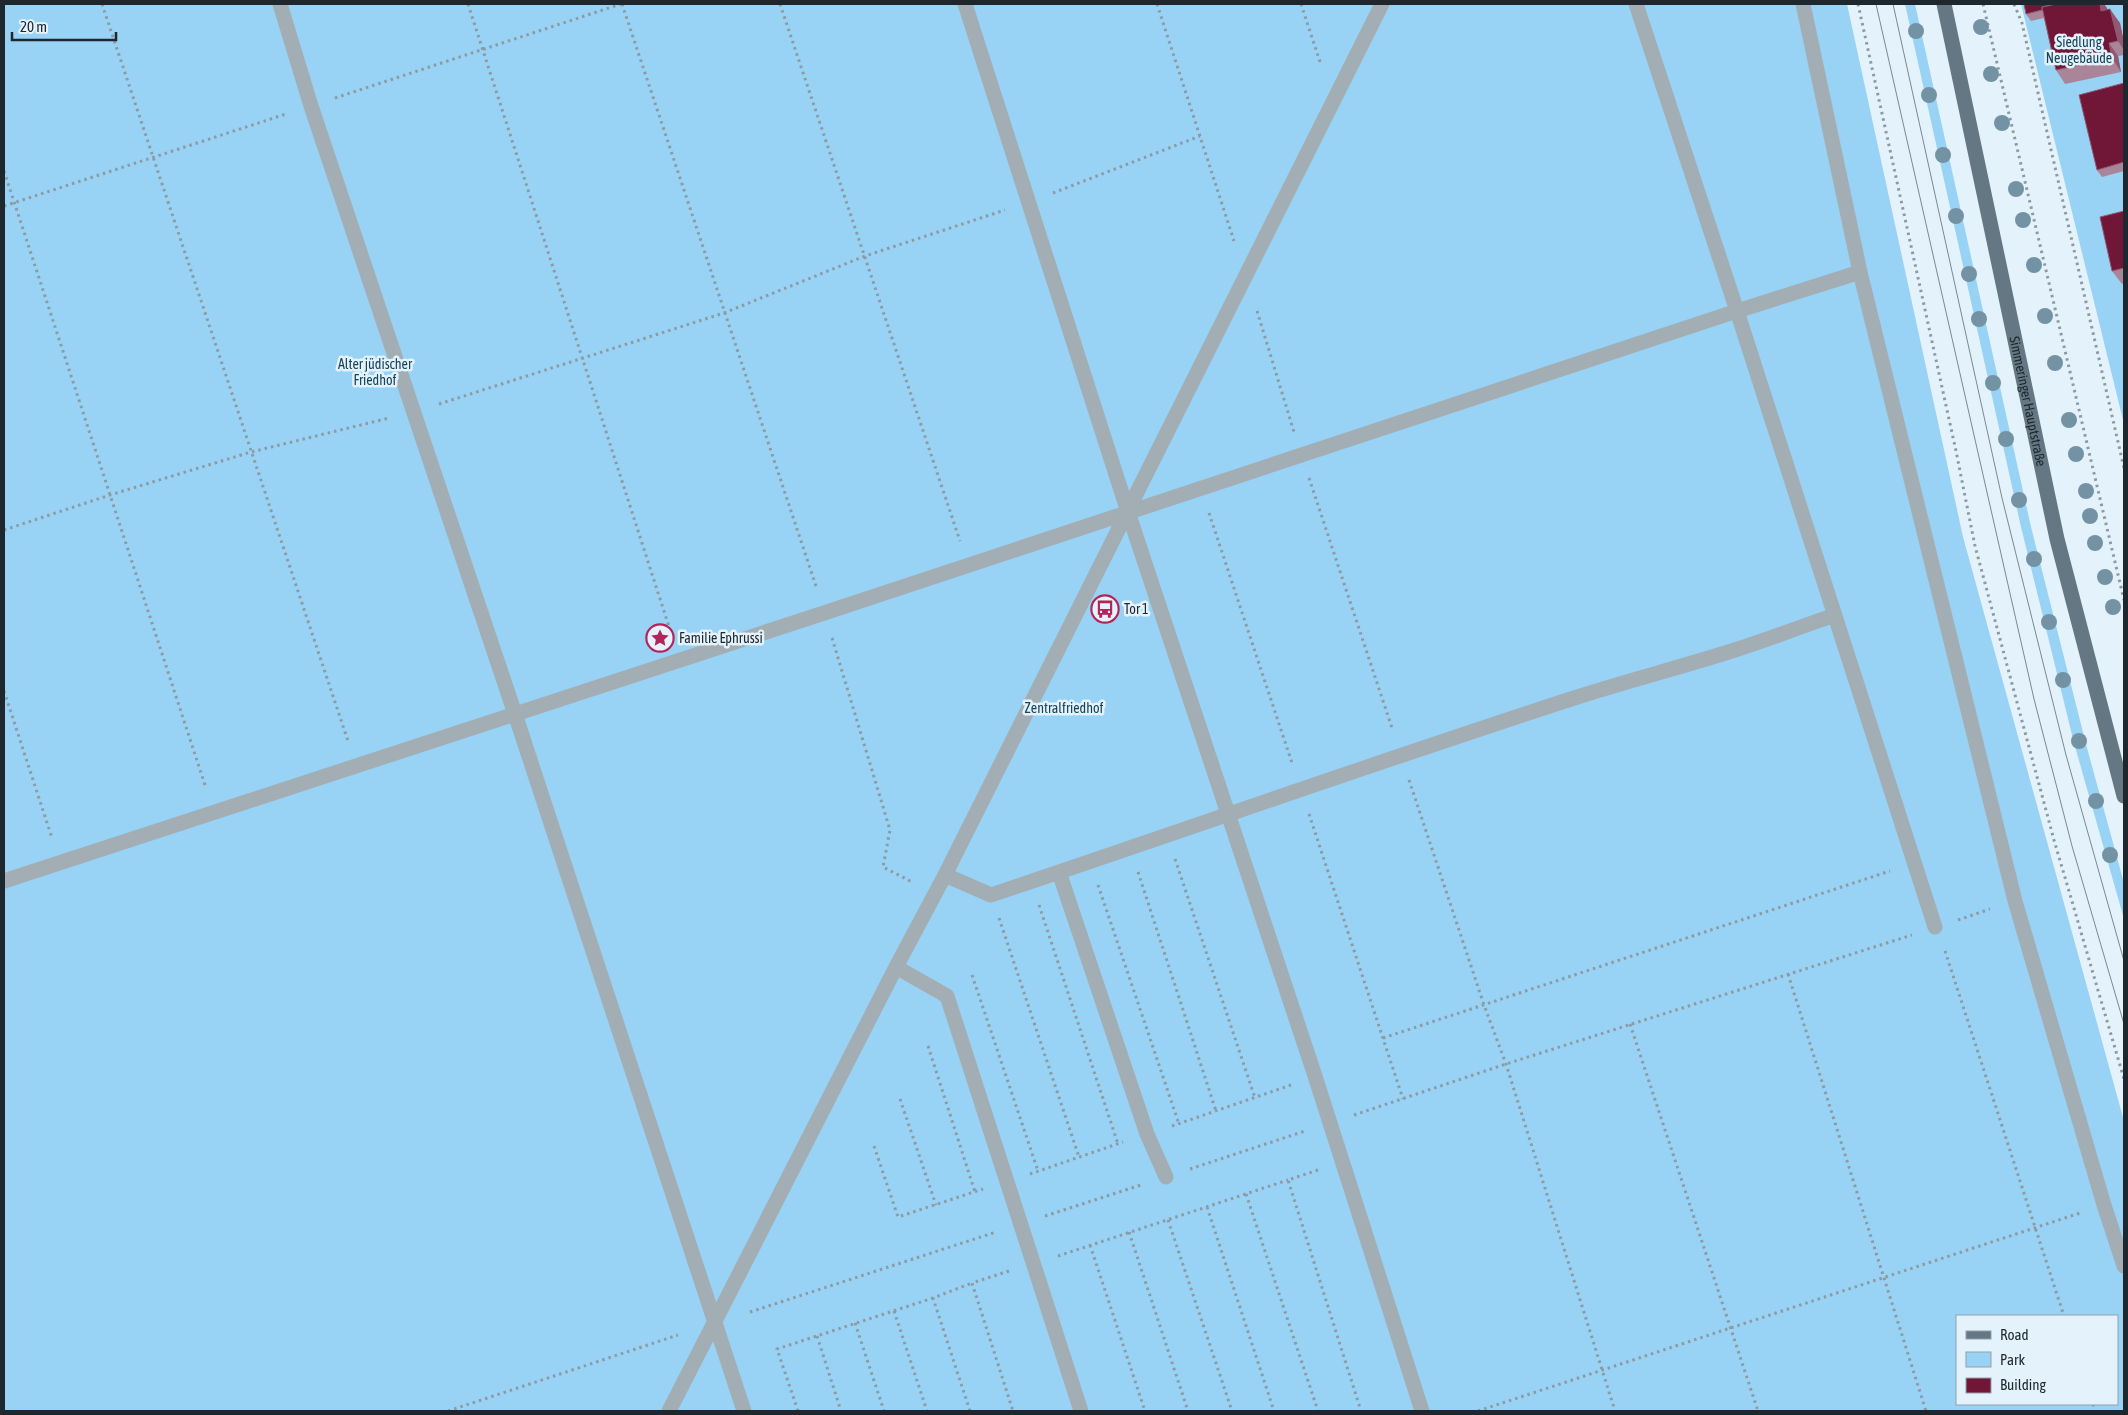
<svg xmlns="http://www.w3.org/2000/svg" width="2128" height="1415" font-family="'Asap Condensed',sans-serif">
<rect width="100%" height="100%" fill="#e3f2fb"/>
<path fill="#98d2f5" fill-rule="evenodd" d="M4,4H1847L1963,537L2124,1121V1411H4ZM1957,1316H2117V1404H1957Z
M1905,4H1915L2031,527L2087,748L2124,883V919L2074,743L2021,527Z
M2021,4H2124V424Z"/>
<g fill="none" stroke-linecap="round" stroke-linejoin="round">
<path stroke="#8d9aa1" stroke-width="3" stroke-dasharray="2.5 4" stroke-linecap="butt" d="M102,4L348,741
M468,4L672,636
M622,4L817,589
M780,4L960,541
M1157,4L1234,241
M1301,4L1321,65
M1858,4L1956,451L1975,546L2054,840L2124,1079
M1983,4L2124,600
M2014,4L2022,23L2124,468
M335,98L621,4
M4,171L206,788
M1053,193L1200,136
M4,206L286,114
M1257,311L1294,432
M439,404L724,313L865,256L1005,210
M1309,478L1393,731
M1209,513L1293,766
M4,530L110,495L251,452L389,418
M832,638L890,830L883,867L912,882
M4,691L52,838
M1409,780L1484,1005L1506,1064L1615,1411
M1309,814L1403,1099
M1175,859L1255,1098
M1138,872L1216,1111
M1098,885L1179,1124
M1039,905L1118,1144
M999,918L1079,1157
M1958,920L1990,909
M1945,951L2064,1316
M1788,974L1926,1411
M972,975L1038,1171
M1630,1024L1758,1411
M1383,1038L1890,871
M928,1046L975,1192
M900,1099L936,1205
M1354,1115L1506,1064L1912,935
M1172,1126L1291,1085
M874,1146L898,1217L983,1189
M1190,1169L1305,1131
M1318,1170L1288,1180L1361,1411
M1030,1174L1123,1142
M1246,1194L1318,1411
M1207,1207L1274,1411
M1045,1216L1141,1185
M1168,1220L1232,1411
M1129,1232L1188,1411
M1090,1245L1145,1411
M1058,1256L1288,1180
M1009,1271L972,1283L1013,1411
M894,1311L927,1411
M750,1312L996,1232
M855,1323L884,1411
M817,1336L841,1411
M2093,1404L2095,1411
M448,1411L678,1335
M798,1411L777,1349L933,1298
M970,1411L933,1298L972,1283
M1478,1411L2080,1213"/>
<path stroke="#a3aeb4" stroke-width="15" d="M280,4L311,106L515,714L744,1411
M965,4L1128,512L1315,1076L1422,1411
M1636,4L1737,311L1935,927
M1803,4L1860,272L2015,901L2104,1205L2124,1266
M1059,872L1147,1134L1166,1177
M945,875L991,895C1185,830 1377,762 1571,699C1626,681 1682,667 1738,649C1770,639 1802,626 1835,615
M4,881L824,613L1737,311L1860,272
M896,967L947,996L1081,1411
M669,1411L896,967L945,875L1382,4"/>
<path stroke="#647782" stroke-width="15" id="s1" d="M1944,4L2057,539L2124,796"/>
<path stroke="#7c8890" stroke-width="1" d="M1876,4L2034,699L2072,846L2124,1024
M1893,4L2002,498L2066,755L2124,961"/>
</g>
<g fill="#7392a3">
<circle cx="1981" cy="27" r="8"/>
<circle cx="1916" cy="31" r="8"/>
<circle cx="1991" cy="74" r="8"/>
<circle cx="1929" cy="95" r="8"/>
<circle cx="2002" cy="123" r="8"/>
<circle cx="1943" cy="155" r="8"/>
<circle cx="2016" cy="189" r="8"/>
<circle cx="1956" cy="216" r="8"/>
<circle cx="2023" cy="220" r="8"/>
<circle cx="2034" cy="265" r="8"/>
<circle cx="1969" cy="274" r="8"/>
<circle cx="2045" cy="316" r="8"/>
<circle cx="1979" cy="319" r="8"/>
<circle cx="2055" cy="363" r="8"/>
<circle cx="1993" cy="383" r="8"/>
<circle cx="2069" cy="420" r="8"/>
<circle cx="2006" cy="439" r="8"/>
<circle cx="2076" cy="454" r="8"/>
<circle cx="2086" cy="491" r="8"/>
<circle cx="2019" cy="500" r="8"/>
<circle cx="2090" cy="516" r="8"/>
<circle cx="2095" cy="543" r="8"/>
<circle cx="2034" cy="559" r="8"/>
<circle cx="2105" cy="577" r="8"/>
<circle cx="2113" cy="607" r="8"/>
<circle cx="2049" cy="622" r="8"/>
<circle cx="2063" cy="680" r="8"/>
<circle cx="2079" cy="741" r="8"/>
<circle cx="2096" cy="801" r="8"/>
<circle cx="2110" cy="855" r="8"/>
</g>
<path fill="#aa8498" d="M2024,4H2104L2107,9L2120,23L2124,42V55L2118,56L2121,72L2065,84L2056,70L2044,18L2031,21L2026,14Z
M2124,83V171L2102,177L2097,170Z
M2124,211V284H2122L2112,271Z"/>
<path fill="#925871" d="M2100,4H2104L2107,8L2111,25L2101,11Z
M2110,9L2120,23L2124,42V50L2118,41Z
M2109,43L2118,56L2121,72L2112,58Z"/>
<path fill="#701636" stroke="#925871" d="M2024,4H2051V5L2042,7V10L2026,14Z
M2056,4H2100L2101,11L2110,9L2118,41L2109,43L2112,58L2056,70L2042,7Z
M2124,83V162L2097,170L2079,95Z
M2124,211V268L2112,271L2100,217Z"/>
<defs>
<g id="bus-ring" transform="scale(1.4375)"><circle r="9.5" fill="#e3f2fb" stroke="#b32458" stroke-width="1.5"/><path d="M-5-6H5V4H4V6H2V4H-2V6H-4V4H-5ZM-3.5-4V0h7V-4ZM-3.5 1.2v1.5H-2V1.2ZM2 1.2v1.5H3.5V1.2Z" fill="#b32458"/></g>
<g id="sight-ring" transform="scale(1.4375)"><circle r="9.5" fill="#e3f2fb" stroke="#b32458" stroke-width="1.5"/><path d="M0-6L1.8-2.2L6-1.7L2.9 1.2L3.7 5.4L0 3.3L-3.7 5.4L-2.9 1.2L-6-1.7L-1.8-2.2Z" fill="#b32458"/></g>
</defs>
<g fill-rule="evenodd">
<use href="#bus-ring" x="1105" y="609"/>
<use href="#sight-ring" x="660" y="638"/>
</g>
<g text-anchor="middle" stroke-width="5" stroke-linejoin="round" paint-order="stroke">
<g font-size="14" fill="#17445b" stroke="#e3f2fb">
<text x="2079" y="47">Siedlung<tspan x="2079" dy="16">Neugebäude</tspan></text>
<text x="375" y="369">Alter jüdischer<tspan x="375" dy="16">Friedhof</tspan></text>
<text x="1064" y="713">Zentralfriedhof</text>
</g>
<g font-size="14" fill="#1e272d" stroke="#e3f2fb">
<text dy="5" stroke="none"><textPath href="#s1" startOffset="406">Simmeringer Hauptstraße</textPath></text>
</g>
<g font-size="14" fill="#1e272d" stroke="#e3f2fb" text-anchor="start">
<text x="1124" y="614">Tor 1</text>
<text x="679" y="643">Familie Ephrussi</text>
</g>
</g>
<rect width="2128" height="1415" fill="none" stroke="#1e272d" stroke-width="10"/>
<rect x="1956" y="1315" width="162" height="90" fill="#e3f2fb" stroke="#94a1a9"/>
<rect x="1966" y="1331" width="25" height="8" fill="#647782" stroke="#94a1a9"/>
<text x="2000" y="1340" font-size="15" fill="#1e272d">Road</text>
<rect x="1966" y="1352" width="25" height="15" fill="#98d2f5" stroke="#94a1a9"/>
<text x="2000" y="1365" font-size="15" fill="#1e272d">Park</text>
<rect x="1966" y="1378" width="25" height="15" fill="#701636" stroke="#94a1a9"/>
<text x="2000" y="1390" font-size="15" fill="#1e272d">Building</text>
<path d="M12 32v8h104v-8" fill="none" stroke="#1e272d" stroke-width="2.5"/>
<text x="20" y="32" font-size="15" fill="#1e272d" stroke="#e3f2fb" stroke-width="4" paint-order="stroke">20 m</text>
</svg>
